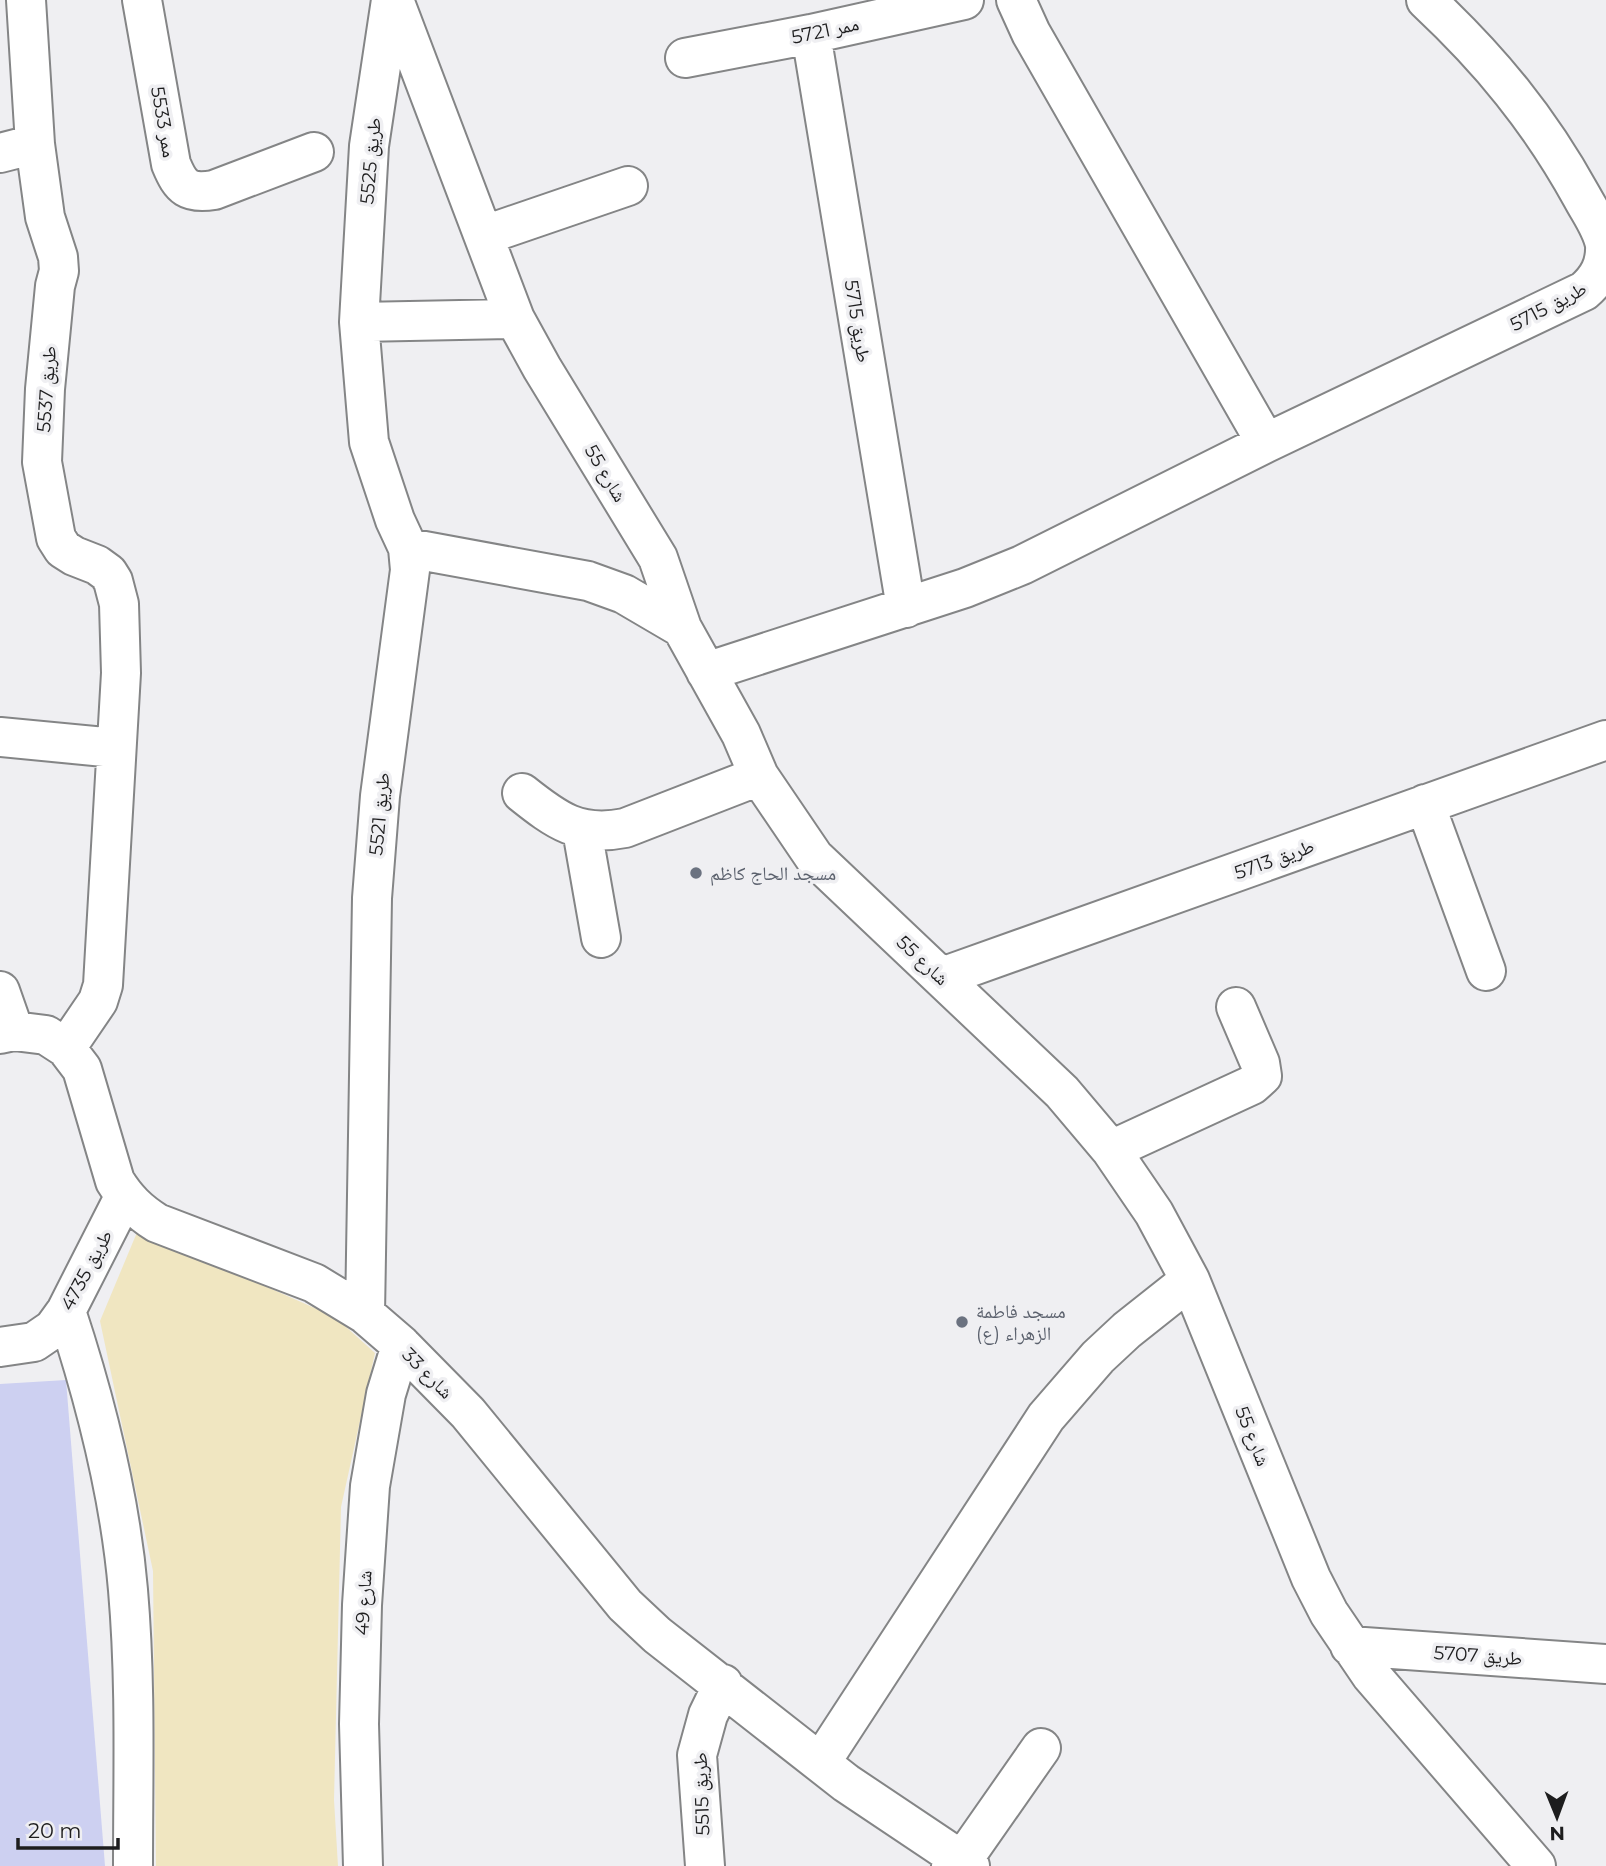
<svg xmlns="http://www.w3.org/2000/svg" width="1606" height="1866" font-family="Montserrat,'Noto Naskh Arabic',sans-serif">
<rect width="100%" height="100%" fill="#efeff2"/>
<path fill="#cdd0f1" d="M66,1380L105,1866H0V1384Z"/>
<path fill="#f0e6c1" d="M138,1230L335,1317L375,1353L341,1507L334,1800L338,1866H156L153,1571L100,1321Z"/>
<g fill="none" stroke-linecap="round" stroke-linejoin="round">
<g stroke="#848586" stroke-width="42">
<path id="minor" d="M26,0L35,144L45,217L58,257L59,271L55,286L45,389L42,462L56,538L63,549L74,556L97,565L108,573L113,581L119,604L121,673L103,985L98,1001L66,1048
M142,0L171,164C181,188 188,194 214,190L314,152
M394,0L515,319L542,368L658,558L682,628L741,734L759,776L814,857L1062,1092L1111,1150L1154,1213L1190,1280L1311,1578L1329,1613L1371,1675L1536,1866
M1016,0L1031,33L1266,443
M811,34L906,608
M685,58L811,34L964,0
M0,153L35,144
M485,235L628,186
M359,322L515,319
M408,548L588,581L624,594L682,628
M706,672L965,588L1022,565L1266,443L1584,291C1598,279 1606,265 1605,245C1602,228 1590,212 1582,197C1539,119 1490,60 1426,0
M0,737L115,748
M522,793C557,821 579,837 625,828L759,776
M1425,804L1486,971
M582,830L601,938
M942,977L1606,740
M0,991L14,1031
M0,1034L14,1031L46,1035L66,1048L82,1069L115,1181C126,1199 138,1211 157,1223L314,1283L365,1314L401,1345L468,1413L625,1605L657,1635L846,1783L970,1866
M1111,1150L1252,1085L1262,1076L1260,1063L1236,1007
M66,1311C96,1402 120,1495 128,1590C136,1682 133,1774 133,1866
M365,1314L372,898L380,796L410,570L408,548L395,520L369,442L359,322L369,146L391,0
M0,1347L34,1342L53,1329L66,1311L124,1197
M1350,1646L1606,1664
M821,1762L1046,1417L1098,1357L1127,1330L1190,1280
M363,1866L359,1724L362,1605L370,1486L386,1394L401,1345
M705,1866L697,1755L708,1715L723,1684
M951,1866L962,1861L1041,1748"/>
</g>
<use href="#minor" stroke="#fff" stroke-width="38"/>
</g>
<g fill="#6b7280" stroke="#efeff2" stroke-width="2.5">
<circle cx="696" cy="873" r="7"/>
<circle cx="962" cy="1322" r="7"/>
</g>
<g text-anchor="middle" stroke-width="7" stroke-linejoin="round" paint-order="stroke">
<g font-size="19" fill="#1d1d1e" stroke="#efeff2">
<text transform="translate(825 30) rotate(-12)" y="7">ممر 5721</text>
<text transform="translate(164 122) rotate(80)" y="7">ممر 5533</text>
<text transform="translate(370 161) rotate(-85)" y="7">طريق 5525</text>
<text transform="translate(1548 306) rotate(-28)" y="7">طريق 5715</text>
<text transform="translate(858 321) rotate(81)" y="7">طريق 5715</text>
<text transform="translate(46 389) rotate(-86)" y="7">طريق 5537</text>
<text transform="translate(606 473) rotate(59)" y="7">شارع 55</text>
<text transform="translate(379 814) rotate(-85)" y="7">طريق 5521</text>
<text transform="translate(1274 859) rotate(-20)" y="7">طريق 5713</text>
<text transform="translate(923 960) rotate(43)" y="7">شارع 55</text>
<text transform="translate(86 1270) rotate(-62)" y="7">طريق 4735</text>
<text transform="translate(428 1373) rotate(45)" y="7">شارع 33</text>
<text transform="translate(1253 1436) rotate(68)" y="7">شارع 55</text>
<text transform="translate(363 1603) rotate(-87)" y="7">شارع 49</text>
<text transform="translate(1478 1655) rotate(4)" y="7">طريق 5707</text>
<text transform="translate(701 1794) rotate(-92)" y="7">طريق 5515</text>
</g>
<g font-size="19" fill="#5b616d" stroke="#efeff2" text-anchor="start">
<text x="710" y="880">مسجد الحاج كاظم</text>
<text x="976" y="1318">مسجد فاطمة<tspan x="976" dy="22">الزهراء (ع)</tspan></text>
</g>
</g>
<g transform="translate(1557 1817) rotate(179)" stroke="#efeff2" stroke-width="5" paint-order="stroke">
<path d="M0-5L12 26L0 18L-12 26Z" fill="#1d1d1e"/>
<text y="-10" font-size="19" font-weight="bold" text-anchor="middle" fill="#1d1d1e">N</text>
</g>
<path d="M18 1838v10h100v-10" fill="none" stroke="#1d1d1e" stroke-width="3.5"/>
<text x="28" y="1838" font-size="21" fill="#1d1d1e" stroke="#efeff2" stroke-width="5" paint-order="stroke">20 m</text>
</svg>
